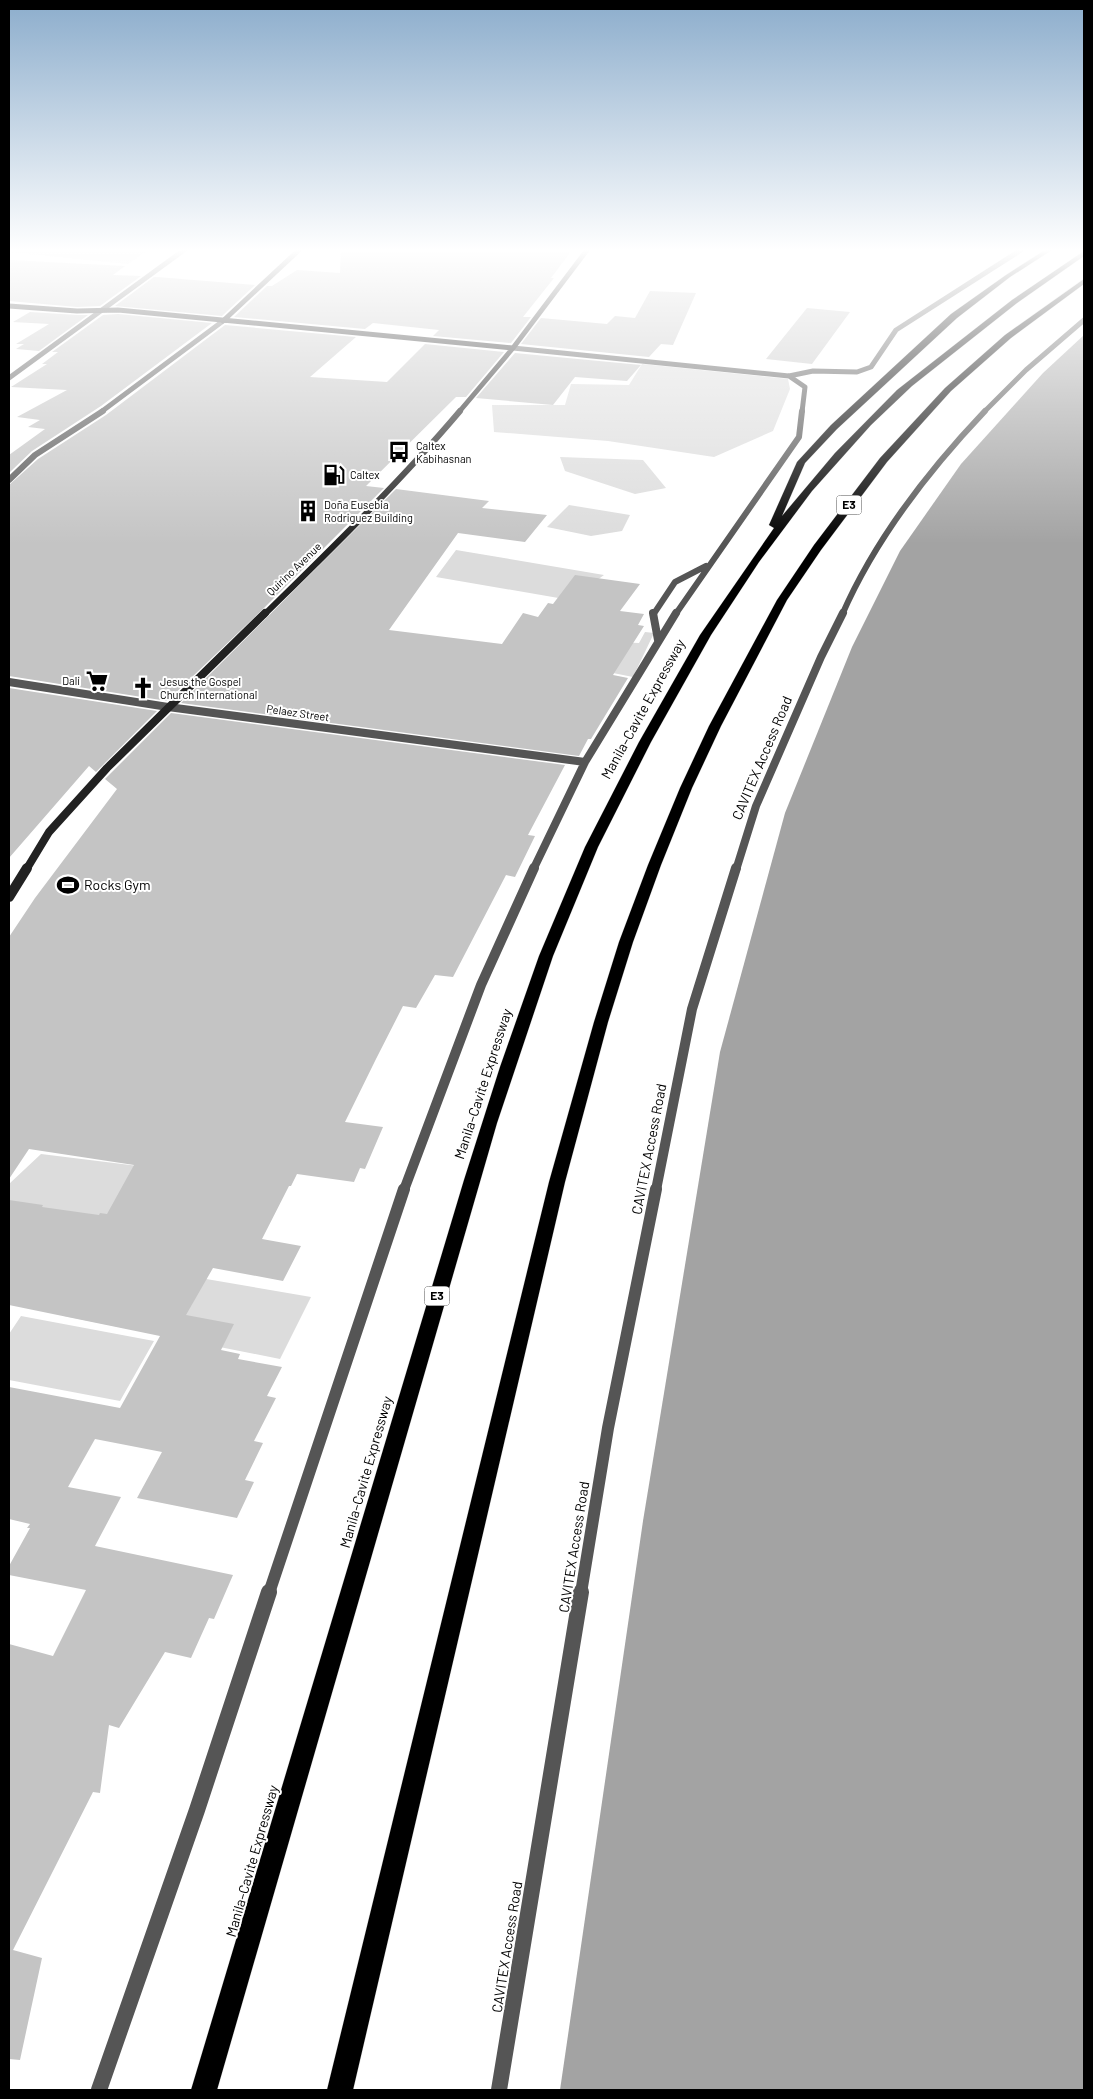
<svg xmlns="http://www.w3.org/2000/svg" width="1093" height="2099" font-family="Barlow,sans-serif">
<rect width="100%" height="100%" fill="#fff"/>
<path fill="#dcdcdc" d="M9,250H148L128,264L9,252Z
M642,364L788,379L790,389L773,431L714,457L608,441L494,432L492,405H565L571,384L629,385Z
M560,457L643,460L666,488L635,494L565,471Z
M569,505L630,515L622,531L591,536L547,527Z
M456,550L604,575L570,600L436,577Z
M645,632L654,633L633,677L603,671L615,642L639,643Z
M41,1154L261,1181L205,1273L9,1221V1184Z
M101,1261L311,1297L280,1359L64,1316Z
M21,1316L154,1341L120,1401L9,1380V1334Z"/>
<path fill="#a3a3a3" d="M1084,335V2090H560L643,1521L720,1052L785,813L852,647L900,551L961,464L1043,373Z"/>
<path fill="#c4c4c4" d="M341,250H572L551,278H554L523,317H531L511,343L433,336L439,330L373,323L365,329L234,317L267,286H272L297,270L340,273Z
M9,260L125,266L113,275L141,276L100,306L77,307L9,301Z
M154,277H157L255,285L222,316L115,306Z
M650,291L696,293L673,345L661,344L649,357L521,344L541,318L607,324L615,316L635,318Z
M807,308L850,312L812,364L766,359Z
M30,312L77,315H88L39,351L16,349L24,344H16L49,324L13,322Z
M118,314L212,323L101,406L32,451L9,473V455L45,429L28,427L40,420L17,417L67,390L11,387L47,364H42L58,352H52L103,315Z
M225,325L356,337L310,377L387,382L425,344L504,352L466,397H456L366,486L384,488L264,608L167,701L9,676V485L38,459L106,415Z
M515,353L641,365L627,381L575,377L553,405L476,398Z
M396,489L489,501L482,508L547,515L525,542L458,533L389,630L502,644L523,613L538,617L548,603L553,604L575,575L640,584L620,611L644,614L638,625L644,626L613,675L628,678L591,739H588L579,756L181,703Z
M9,688L157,711L96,772L89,766L9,858Z
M171,713L565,765L528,835L535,836L515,877L506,875L453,977L435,975L416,1008L403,1006L376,1059L345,1122L383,1127L365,1169L360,1168L354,1182L297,1174L291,1186H289L262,1239L301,1246L283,1281L213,1268L186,1315L234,1324L221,1350L240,1354L238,1359L282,1367L267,1396L276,1398L254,1441L263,1443L245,1480L254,1482L237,1518L137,1498L162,1452L95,1439L68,1487L121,1497L95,1546L233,1575L214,1619L209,1618L191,1658L165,1652L119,1728L109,1725L100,1793L93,1792L13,1950L42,1958L20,2060L9,2059V1644L53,1656L86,1590L9,1575V1566L30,1528H27L30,1524L9,1519V1387L120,1408L160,1336L9,1305V1200L43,1205L42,1207L99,1215L100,1213L107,1214L134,1165L29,1149L9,1179V937L35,898L117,789L105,779Z"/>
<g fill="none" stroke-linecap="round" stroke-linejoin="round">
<g stroke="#dbdbdb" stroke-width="1">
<path id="highway" d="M1045,250H1052L1010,277L957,318L837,429L805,463L782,516L835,453L897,390L1012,300L1084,251V256L1017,303L912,386L871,425L812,491L759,562L711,635L651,742L598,847L553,956L497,1123L217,2090H191L464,1180L500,1067L539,956L585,847L639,742L700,635L774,528L769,525L797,462L831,425L951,314L1006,275Z
M1084,279V284L1011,338L951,391L887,462L821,550L787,600L721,726L692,788L661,865L633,942L608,1022L565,1182L353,2090H327L549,1182L594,1022L619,942L648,865L680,788L709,726L777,600L814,545L880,458L945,388L1005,335Z"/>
</g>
<path stroke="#555" stroke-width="5" d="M513,348L789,376L813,371L857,372L871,367L896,330L1021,250
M789,376L805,387L802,412
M9,378L184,250
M101,412L223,321
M984,412L1026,370L1084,320"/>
<path stroke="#555" stroke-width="6" d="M9,480L35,455L103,411
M653,615L675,582L706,566
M675,615L799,437L802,411
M842,615C875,539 929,470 985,411"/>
<path stroke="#555" stroke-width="8" d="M653,613L658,640
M9,682L168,707L585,762
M533,870L585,762L676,613
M736,870L756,806L821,657L843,613"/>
<path stroke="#555" stroke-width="10" d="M404,1190L481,985L534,868
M656,1190L692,1009L736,868"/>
<path stroke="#555" stroke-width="12" d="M269,1593L404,1189
M581,1593L608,1428L656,1189"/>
<path stroke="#555" stroke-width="16" d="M99,2090L197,1810L269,1592
M499,2090L581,1592"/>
<path stroke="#222" stroke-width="5" d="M9,306L77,311L118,310L513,348
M223,321L299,250
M459,412L513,348L587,250"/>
<path stroke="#222" stroke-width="6" d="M264,615C331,549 399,483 460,411"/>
<path stroke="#222" stroke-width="8" d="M26,870L49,832L107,768L265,613"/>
<path stroke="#222" stroke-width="10" d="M9,897L27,868"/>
<use href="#highway" fill="#000" fill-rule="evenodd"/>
</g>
<linearGradient id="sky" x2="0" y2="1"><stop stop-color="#8cadcc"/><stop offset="0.46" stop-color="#fff"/><stop offset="1" stop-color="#fff" stop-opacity="0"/></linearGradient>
<rect width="1093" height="544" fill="url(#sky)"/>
<defs>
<g id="bus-bare" transform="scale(1.725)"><path d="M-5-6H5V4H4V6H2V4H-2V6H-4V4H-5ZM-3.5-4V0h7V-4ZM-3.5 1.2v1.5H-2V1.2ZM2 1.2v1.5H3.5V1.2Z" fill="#000" stroke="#fff" stroke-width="2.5" paint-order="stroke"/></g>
<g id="fuel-bare" transform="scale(1.725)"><path d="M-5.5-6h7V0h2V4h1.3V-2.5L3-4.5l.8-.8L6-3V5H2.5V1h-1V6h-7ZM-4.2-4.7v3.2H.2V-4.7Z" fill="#000" stroke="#fff" stroke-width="2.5" paint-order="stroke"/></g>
<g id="building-bare" transform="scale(1.725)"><path d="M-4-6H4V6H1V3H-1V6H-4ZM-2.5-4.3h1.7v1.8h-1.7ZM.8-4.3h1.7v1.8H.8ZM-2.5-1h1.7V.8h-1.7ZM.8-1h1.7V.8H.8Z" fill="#000" stroke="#fff" stroke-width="2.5" paint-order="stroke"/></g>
<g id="supermarket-bare" transform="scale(1.725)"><path d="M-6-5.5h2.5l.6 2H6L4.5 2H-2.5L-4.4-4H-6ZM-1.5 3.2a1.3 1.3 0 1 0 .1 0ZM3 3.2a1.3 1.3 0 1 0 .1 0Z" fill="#000" stroke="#fff" stroke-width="2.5" paint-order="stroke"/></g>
<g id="church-bare" transform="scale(1.725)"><path d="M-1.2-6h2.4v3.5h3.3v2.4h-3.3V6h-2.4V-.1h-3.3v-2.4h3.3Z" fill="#000" stroke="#fff" stroke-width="2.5" paint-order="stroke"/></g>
<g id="stadium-bare" transform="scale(1.725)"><path d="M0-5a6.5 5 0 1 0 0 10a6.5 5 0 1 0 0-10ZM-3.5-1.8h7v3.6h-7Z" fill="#000" stroke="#fff" stroke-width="2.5" paint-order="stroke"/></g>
</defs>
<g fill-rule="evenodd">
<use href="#bus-bare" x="399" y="452"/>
<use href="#fuel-bare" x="334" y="475"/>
<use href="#building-bare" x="308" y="511"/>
<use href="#supermarket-bare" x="97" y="681"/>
<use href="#church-bare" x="143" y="688"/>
<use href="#stadium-bare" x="68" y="885"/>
</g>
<g text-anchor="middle" stroke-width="4" stroke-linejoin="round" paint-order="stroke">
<g font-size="11" fill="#000" stroke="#fff" text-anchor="start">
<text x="416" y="450">Caltex<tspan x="416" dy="13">Kabihasnan</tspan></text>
<text x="350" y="479">Caltex</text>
<text x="324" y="509">Doña Eusebia<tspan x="324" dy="13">Rodriguez Building</tspan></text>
<text x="80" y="685" text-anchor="end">Dali</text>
<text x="160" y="686">Jesus the Gospel<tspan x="160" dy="13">Church International</tspan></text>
</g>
<g font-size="11" fill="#000" stroke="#fff">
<text transform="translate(294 569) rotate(-44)" y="4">Quirino Avenue</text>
<text transform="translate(298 713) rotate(8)" y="4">Pelaez Street</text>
</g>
<g fill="#fff" stroke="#4c4c4c" stroke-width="1">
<rect x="836.5" y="495.5" width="25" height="19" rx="4"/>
<rect x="424.5" y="1286.5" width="25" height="19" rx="4"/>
</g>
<g font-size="12" font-weight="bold" fill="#000">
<text x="849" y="509">E3</text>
<text x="437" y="1300">E3</text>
</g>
<g font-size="14" fill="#000" stroke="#fff">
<text transform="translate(643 709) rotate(-61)" y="5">Manila–Cavite Expressway</text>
<text transform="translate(762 758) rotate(-67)" y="5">CAVITEX Access Road</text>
<text transform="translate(483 1084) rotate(-72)" y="5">Manila–Cavite Expressway</text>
<text transform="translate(649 1149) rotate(-79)" y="5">CAVITEX Access Road</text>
<text transform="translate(366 1472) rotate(-74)" y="5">Manila–Cavite Expressway</text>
<text transform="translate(574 1547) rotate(-81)" y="5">CAVITEX Access Road</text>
<text transform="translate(252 1861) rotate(-74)" y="5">Manila–Cavite Expressway</text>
<text transform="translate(507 1947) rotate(-81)" y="5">CAVITEX Access Road</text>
</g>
<g font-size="14" fill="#000" stroke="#fff" text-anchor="start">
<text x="84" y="890">Rocks Gym</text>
</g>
</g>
<rect width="1093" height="2099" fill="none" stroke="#000000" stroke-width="20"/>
</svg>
